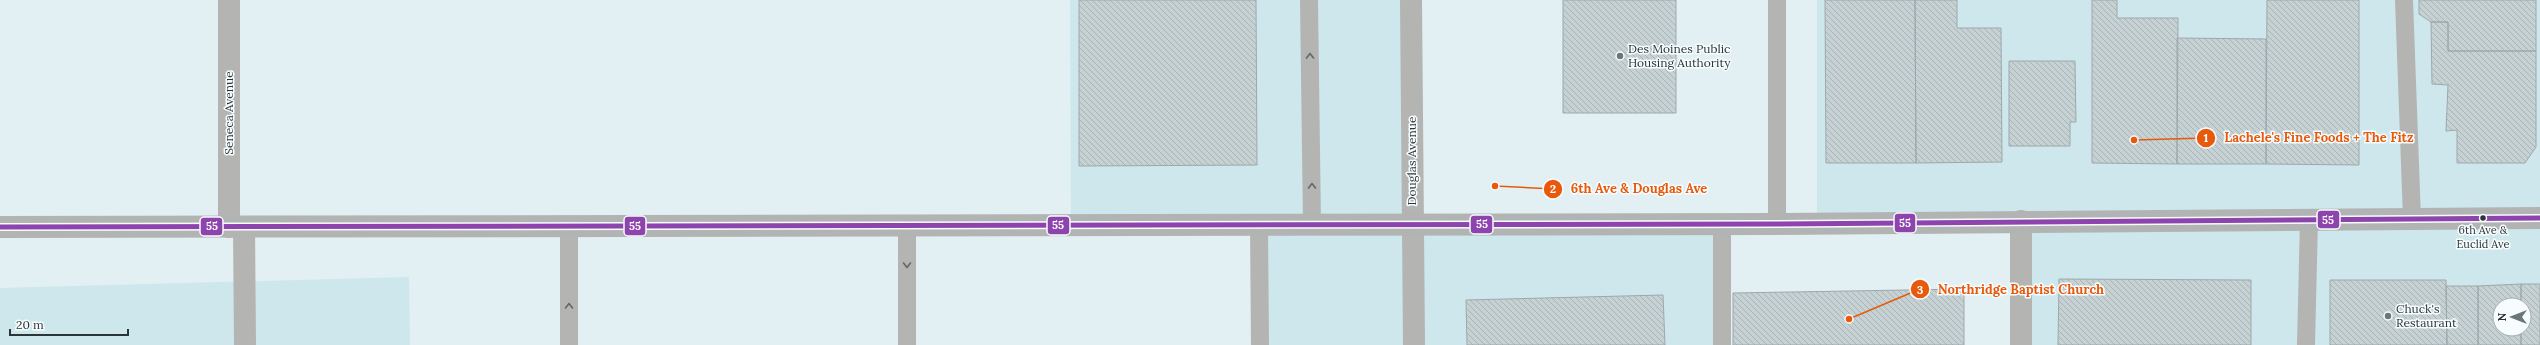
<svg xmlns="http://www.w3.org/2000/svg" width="2540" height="345" font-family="Lora,serif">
<defs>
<pattern id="building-back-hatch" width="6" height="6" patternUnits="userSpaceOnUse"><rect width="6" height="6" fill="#c6d1d4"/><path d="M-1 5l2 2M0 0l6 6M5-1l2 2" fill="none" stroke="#aab4b7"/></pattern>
</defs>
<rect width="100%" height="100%" fill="#e2f0f3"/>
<path fill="#cde7ed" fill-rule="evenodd" d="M1070,0H1411L1412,225L1722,223V345H1257V225H1071Z
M1817,0H2540V345H2021V222L1817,223ZM2500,305H2524V329H2500Z
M409,277L410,345H0V288Z"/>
<path fill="url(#building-back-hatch)" stroke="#9da8ab" d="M1079,0H1256L1257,165L1079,166Z
M1563,0H1676V113H1563Z
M1825,0H1915L1916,163H1826Z
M1915,0H1957V28H2001L2002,162L1916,163Z
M2092,0H2117V18H2178L2177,164L2092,163Z
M2267,0H2359V165L2266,164Z
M2419,0H2536V51H2448V22H2431L2419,14Z
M2431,22H2448V51H2536V147L2525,163H2457V130L2446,131L2448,85L2432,84Z
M2177,38L2266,39V164H2177Z
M2009,61H2075L2076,122H2070V146H2009Z
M2059,279L2251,280V345H2058Z
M2330,280H2446L2447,345H2330Z
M2521,284H2540V345H2521V329H2524V305H2521Z
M2521,284V305H2500V329H2521V345H2478V286Z
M2446,286H2478V345H2447Z
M1964,289V345H1733V293Z
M1663,295L1665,345H1467L1466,300Z"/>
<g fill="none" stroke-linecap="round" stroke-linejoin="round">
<path stroke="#b4b4b2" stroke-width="18" d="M1309,0L1312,225
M1777,0V224
M2404,0L2412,219
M1722,223V345
M1259,225L1260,345
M569,226V345
M907,345V226
M2306,345L2309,219"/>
<path stroke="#b4b4b2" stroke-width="22" d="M229,0V227
M1411,0L1414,345
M2021,221V345
M244,227L245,345"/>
<path stroke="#b1b4b2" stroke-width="22" d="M0,227L1777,224L2540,218"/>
<g stroke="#f7fdfe" stroke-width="8">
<path id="bus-1" d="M0,227L1777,224L2540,218"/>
</g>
<use href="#bus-1" stroke="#8e44ad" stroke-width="5"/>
</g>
<defs><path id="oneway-chevron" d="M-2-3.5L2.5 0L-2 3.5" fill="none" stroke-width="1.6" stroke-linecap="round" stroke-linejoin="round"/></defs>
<g stroke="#626869">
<use href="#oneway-chevron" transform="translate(1310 56) rotate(-91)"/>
<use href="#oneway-chevron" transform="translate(1312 186) rotate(-91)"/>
<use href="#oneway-chevron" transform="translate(907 265) rotate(90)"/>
<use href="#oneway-chevron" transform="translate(569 306) rotate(-90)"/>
</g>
<g fill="#6b7679" stroke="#f7fdfe" stroke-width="1.5">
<circle cx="1620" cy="56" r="4"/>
<circle cx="2388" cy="316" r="4"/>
</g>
<circle fill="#2b3538" stroke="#f7fdfe" stroke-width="1.5" cx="2483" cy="218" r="3.5"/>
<g text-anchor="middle" stroke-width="3" stroke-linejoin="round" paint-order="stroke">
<g font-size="11" fill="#2b3538" stroke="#f7fdfe">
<text x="2483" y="234">6th Ave &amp;<tspan x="2483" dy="14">Euclid Ave</tspan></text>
</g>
<g font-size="12" fill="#2b3538" stroke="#f7fdfe" text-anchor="start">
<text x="1628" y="53">Des Moines Public<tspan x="1628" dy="14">Housing Authority</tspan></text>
<text x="2396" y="313">Chuck's<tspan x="2396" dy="14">Restaurant</tspan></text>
</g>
<g font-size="12" fill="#2b3538" stroke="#f7fdfe">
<text transform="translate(229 113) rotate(-90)" y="4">Seneca Avenue</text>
<text transform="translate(1412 161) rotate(-90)" y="4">Douglas Avenue</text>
</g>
</g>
<path fill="none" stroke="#e8590c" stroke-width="1.5" d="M2134 140L2206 138M1495 186L1553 189M1849 319L1920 289"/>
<g fill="#e8590c" stroke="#f7fdfe" stroke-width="1.5">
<circle cx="2134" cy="140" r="4"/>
<circle cx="1495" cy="186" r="4"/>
<circle cx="1849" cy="319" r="4"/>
<circle cx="2206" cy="138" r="10"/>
<circle cx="1553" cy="189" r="10"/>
<circle cx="1920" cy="289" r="10"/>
</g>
<g font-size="12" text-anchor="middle" font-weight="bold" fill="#fff">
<text x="2206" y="142">1</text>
<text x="1553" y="193">2</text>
<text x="1920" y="294">3</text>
</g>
<g font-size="13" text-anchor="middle" font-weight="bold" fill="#e8590c" stroke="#f7fdfe" stroke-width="3" stroke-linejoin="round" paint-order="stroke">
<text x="2319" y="142">Lachele's Fine Foods + The Fitz</text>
<text x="1639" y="193">6th Ave &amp; Douglas Ave</text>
<text x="2021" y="294">Northridge Baptist Church</text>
</g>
<g stroke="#f7fdfe" stroke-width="1.5">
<rect x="2317" y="210" width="23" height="19" rx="4" fill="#8e44ad"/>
<rect x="1894" y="213" width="22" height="20" rx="4" fill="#8e44ad"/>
<rect x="1470" y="215" width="23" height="19" rx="4" fill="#8e44ad"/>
<rect x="1047" y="216" width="23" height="19" rx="4" fill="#8e44ad"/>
<rect x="624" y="216" width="22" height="20" rx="4" fill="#8e44ad"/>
<rect x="200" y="217" width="23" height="19" rx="4" fill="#8e44ad"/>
</g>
<g font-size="11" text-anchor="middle" font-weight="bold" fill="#fff">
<text x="2328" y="224">55</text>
<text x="1905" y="227">55</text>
<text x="1482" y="228">55</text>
<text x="1058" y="229">55</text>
<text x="635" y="230">55</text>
<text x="212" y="230">55</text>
</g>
<g transform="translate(2512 317) rotate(270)"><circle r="19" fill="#f7fdfe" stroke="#a5adaf"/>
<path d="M0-3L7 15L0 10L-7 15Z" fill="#6b7679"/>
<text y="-6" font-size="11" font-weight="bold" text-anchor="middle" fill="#2b3538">N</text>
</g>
<path d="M10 329v6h118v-6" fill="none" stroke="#2b3538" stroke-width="2"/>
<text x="16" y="329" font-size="12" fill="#2b3538" stroke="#f7fdfe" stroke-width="3" paint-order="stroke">20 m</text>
</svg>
